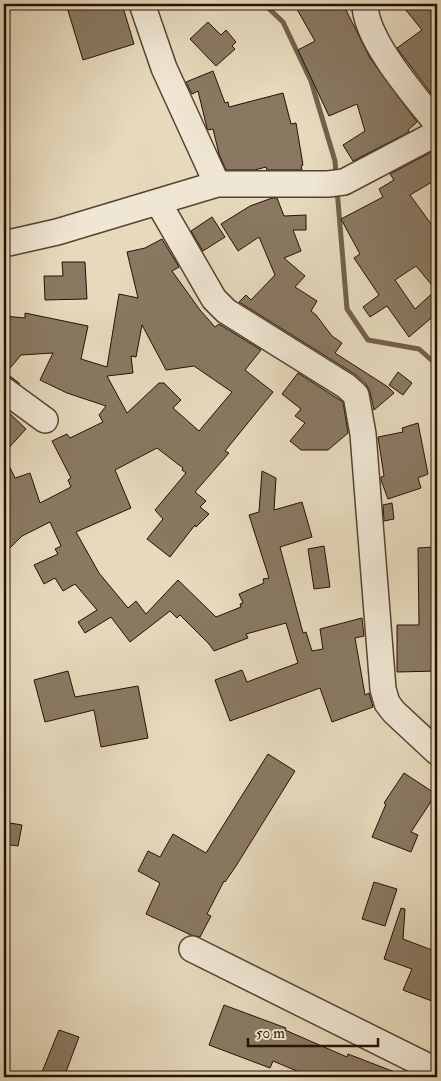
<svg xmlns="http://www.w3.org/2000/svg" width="441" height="1081" font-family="'IM FELL Double Pica',serif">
<rect width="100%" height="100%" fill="#e6d9bc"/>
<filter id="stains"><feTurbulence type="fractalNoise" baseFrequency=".004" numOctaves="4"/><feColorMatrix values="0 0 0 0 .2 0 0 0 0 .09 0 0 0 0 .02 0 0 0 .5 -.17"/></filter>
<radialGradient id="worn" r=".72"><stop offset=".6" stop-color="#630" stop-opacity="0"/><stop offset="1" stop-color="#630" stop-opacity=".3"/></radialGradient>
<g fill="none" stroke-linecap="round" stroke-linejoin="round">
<path stroke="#71604c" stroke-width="5" d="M264,4L283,22L311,81L335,161L336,176
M337,189L347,309L368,340L419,349L437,365"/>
</g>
<path fill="#897963" stroke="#251102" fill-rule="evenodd" d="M66,4H122L134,44L83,60Z
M294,4H343L370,58L417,122L408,130L409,132L353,161L343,145L365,131L357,104L329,116L298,50L315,41Z
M401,4H433L437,9V93L433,96L397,48L422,30Z
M208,22L221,35L226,30L236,42L232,46L235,49L216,66L190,39Z
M213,71L225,103L228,102L229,107L283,93L291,124L296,123L303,165L301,166L302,170H267L266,167L255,170H226L219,154L213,129L208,130L207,128L198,91L192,94L186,82Z
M437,149V179L410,195L437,232V313L409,337L387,306L370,317L363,307L379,295L354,258L360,254L341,219L383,197L379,189L394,180L390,174ZM416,266L436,290L415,309L395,280Z
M272,198H277L284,216L306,215V230H293L301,251L284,258L305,276L295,287L317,301L311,311L316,315L332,336L342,343L335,353L388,387L394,393L374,410L370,392L366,384L356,375L239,302L246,295L251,300L275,275L259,237L238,251L221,224L250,206Z
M212,217L225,237L203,251L191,231Z
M162,239L179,267L172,271L200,310L215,327L219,324L261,350L245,370L273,392L225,451L229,453L195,492L206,501L200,507L209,514L196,527L195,525L170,557L147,539L163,519L155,510L186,473L182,470L183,468L157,448L115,470L131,508L76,532L99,573L128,608L136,601L146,614L178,580L216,617L241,607L240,604L243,603L239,594L264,583L263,579L269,578L249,515L259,512L262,471L276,478L274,510L302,502L312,537L280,547L303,633L306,632L312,651L323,649L320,629L362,618L364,636L355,638L365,695L369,693L373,707L332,722L320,688L230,721L215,680L242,670L247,682L298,663L286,623L246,634L248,638L214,651L209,644L180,615L177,618L170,611L130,642L111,617L85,633L78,622L97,610L75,584L63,591L55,578L44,584L34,565L58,554L55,549L61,546L50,522L22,536L4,554V455L15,478L30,473L40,503L71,487L68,480L71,478L52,441L67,434L70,438L103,422L99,415L106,406L67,393L40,380L53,353L21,355L6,373L20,384L12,378L4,376V316L25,318V313L88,326L81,359L107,367L119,294L138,298L127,252L145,248ZM142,325L166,370L194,366L232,392L199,431L173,408L181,400L164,383H159L127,413L107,376L133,373L131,356L136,357Z
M62,262H85L87,299L45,300L44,276H63Z
M398,372L412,383L403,395L389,385Z
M298,373L343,402L348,433L328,450H301L290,441L305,423L295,416L301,409L282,394Z
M4,408L26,429L4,453Z
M418,423L428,474L418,478L421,488L388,499L381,480V477L384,476L378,437L403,432L402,428Z
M392,503L394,519L384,521L383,505Z
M324,546L330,587L314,589L308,549Z
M434,547L436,611H433V655H437V671L397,672V625H419L418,548Z
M68,671L75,697L138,686L148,738L101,747L94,710L45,722L34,680Z
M268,754L295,771L236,866L225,882L224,881L207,914L211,916L200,937L191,935L146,914L160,883L138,871L148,851L160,857L173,834L206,853Z
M404,773L436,794L411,832L418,835L411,852L372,837L386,804L384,803Z
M4,822L22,825L18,846L4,844Z
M374,882L397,889L385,926L362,919Z
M401,908L405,909L403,939L437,952V1003L403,990L412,969L384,959Z
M224,1005L286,1028L285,1030L347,1057L348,1054L405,1076V1077H311L273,1061L270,1068L209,1045Z
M59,1030L79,1037L64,1077H40Z"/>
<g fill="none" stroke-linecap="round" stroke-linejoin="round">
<g stroke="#554330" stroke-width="28">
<path id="minor" d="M142,4L164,68L217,184
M367,4L365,6C367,42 415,96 437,124
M158,202L214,299L226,311L346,386L356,395L363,434L383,689L387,703L394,712L437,752
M4,244L57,232L217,184H328L344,182L437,133
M4,390L45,420
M192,949L437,1071"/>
</g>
<use href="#minor" stroke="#efe6d3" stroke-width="25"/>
</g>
<rect width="441" height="1081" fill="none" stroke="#e6d9bc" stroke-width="20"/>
<rect x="5" y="5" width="431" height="1071" fill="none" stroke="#251102" stroke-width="2.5"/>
<rect x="10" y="10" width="421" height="1061" fill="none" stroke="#251102"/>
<path d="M248 1038v8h130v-8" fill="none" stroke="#251102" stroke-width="2.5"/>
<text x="256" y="1038" font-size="15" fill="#251102" stroke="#efe6d3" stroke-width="4" paint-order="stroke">50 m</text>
<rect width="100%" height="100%" filter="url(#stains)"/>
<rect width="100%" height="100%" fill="url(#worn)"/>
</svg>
